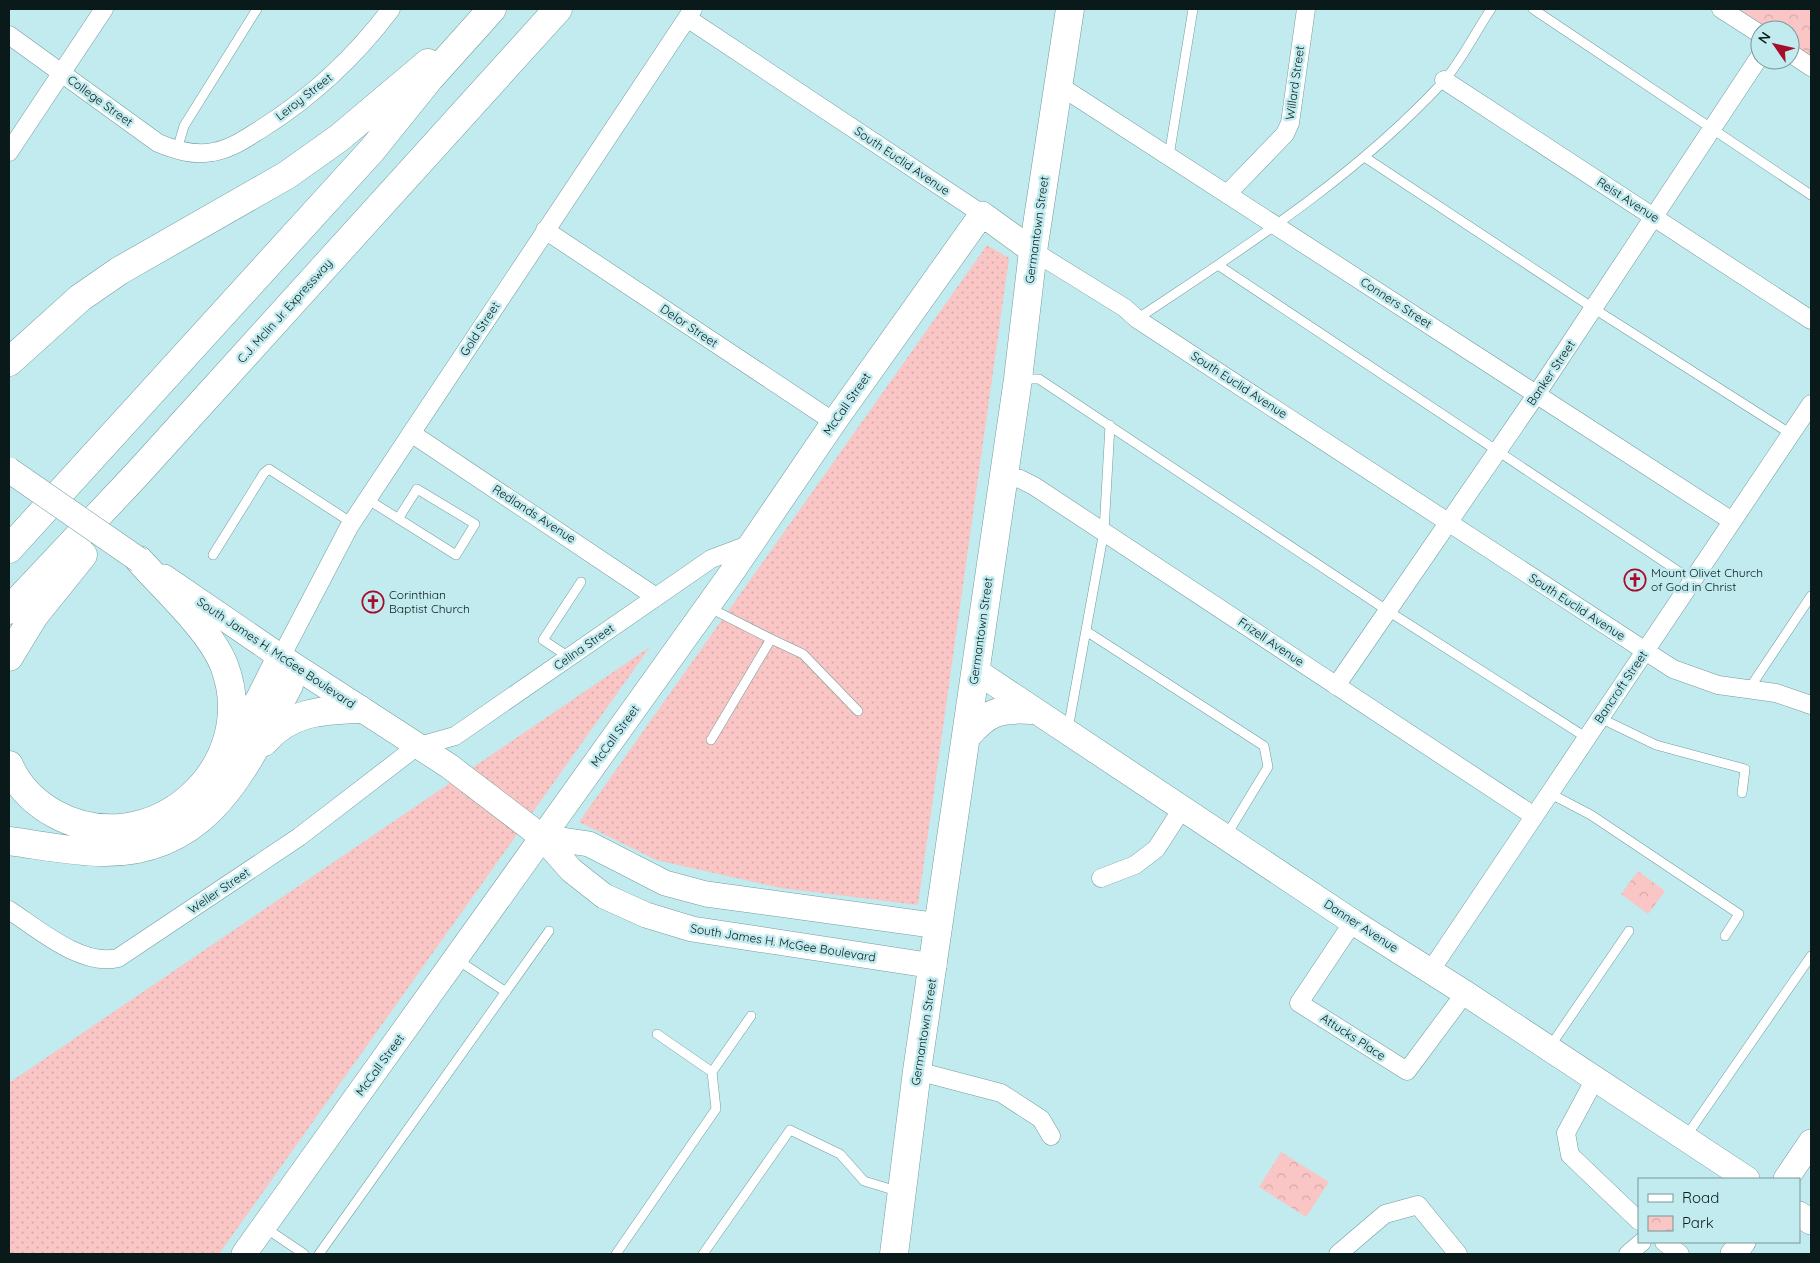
<svg xmlns="http://www.w3.org/2000/svg" width="1820" height="1263" font-family="Quicksand,sans-serif">
<defs>
<pattern id="grass-dots" width="8" height="8" patternUnits="userSpaceOnUse" patternTransform="scale(1.25)"><rect width="8" height="8" fill="#f9c6c5"/><path d="M2 2h.1M6 6h.1" fill="none" stroke="#d4aaa9" stroke-width="1.8" stroke-linecap="round"/></pattern>
<pattern id="park-crowns" width="20" height="18" patternUnits="userSpaceOnUse" patternTransform="scale(1.25)"><rect width="20" height="18" fill="#f9c6c5"/><path d="M2 6a3 3 0 1 1 6 0M12 15a3 3 0 1 1 6 0" fill="none" stroke="#d4aaa9"/></pattern>
</defs>
<rect width="100%" height="100%" fill="#c1ebee"/>
<path fill="url(#grass-dots)" d="M987,245L1009,258L918,905L781,888L656,860L579,822Z
M650,647L219,1254H9V1083Z"/>
<path fill="url(#park-crowns)" d="M1721,9H1811V67L1790,53V30H1760Z
M1638,871L1665,891L1648,914L1621,894Z
M1281,1152L1329,1182L1306,1217L1259,1187Z"/>
<g fill="none" stroke-linecap="round" stroke-linejoin="round">
<g stroke="#749c9e" stroke-width="10">
<path id="lane" d="M1533,9L1811,195
M177,150L184,126L257,9
M1169,156L1193,9
M1366,158L1593,308L1791,434
M1218,265L1693,581
M1137,319C1245,247 1354,178 1443,82C1461,62 1476,31 1491,9
M1021,379H1039L1388,611L1587,738
M367,499C397,518 427,537 456,555L475,524L417,489L398,519
M213,555L264,473L269,469L352,523
M708,607L771,639L711,740
M1086,631L1264,746L1268,767L1226,836
M771,639L803,654L858,711
M569,657L543,640L581,582
M1749,689L1811,596
M1600,718L1656,745L1745,769L1742,793
M1068,729L1104,531L1110,425
M1549,793L1591,815L1739,914L1725,936
M456,959L506,992
M1549,1048L1629,931
M712,1072L751,1016
M1685,1138L1811,956
M264,1227L304,1254
M319,1254L549,931
M616,1254L716,1109L712,1072L657,1034
M703,1254L790,1130L840,1154L864,1181L900,1192"/>
</g>
<g stroke="#749c9e" stroke-width="19">
<path id="street" d="M1721,9L1760,34
M687,18L982,214
M9,35L158,143C175,150 194,156 213,152C231,149 245,139 261,129C312,97 355,57 391,9
M1790,53L1811,67
M1444,80L1811,320
M1060,86L1732,521
M9,152L104,9
M1228,193L1285,134L1290,123L1306,9
M545,230L834,422
M1033,251L1125,308L1137,319L1673,669L1718,685L1776,693L1811,705
M411,433L656,597
M1004,477L1020,479L1034,486L1534,816
M281,657L349,527L693,9
M1336,686L1536,395L1760,56
M1101,878L1135,865L1156,849L1182,809
M9,910C38,929 82,967 118,958L299,837L416,747L455,736L711,559L751,544
M1353,922L1299,1003L1407,1071L1465,993
M1431,970L1811,404
M917,1071L1001,1093L1041,1119L1051,1136
M1595,1079L1566,1133L1570,1155L1639,1221
M1664,1242L1680,1254
M1338,1254L1385,1214L1418,1205L1458,1254
M1628,1254L1642,1242"/>
</g>
<g stroke="#749c9e" stroke-width="26">
<path id="secondary" d="M164,577L281,657L449,766L542,837L571,870L604,896L646,915L692,929L934,966
M976,671L1353,922L1465,993L1747,1179
M542,837L589,844L665,883L706,894L939,926
M1786,1179L1811,1142
M1799,1214L1811,1222
M244,1254L730,575L834,422L982,214L1033,251
M1733,1254L1743,1242"/>
</g>
<g stroke="#749c9e" stroke-width="29">
<path id="primary" d="M967,736C987,712 1000,708 1031,710
M894,1254L917,1071L1018,379L1033,251L1070,9"/>
</g>
<g stroke="#749c9e" stroke-width="29">
<path id="highway" d="M9,362L80,298L119,271L287,175L339,138L428,63
M9,549L372,150L430,78L492,9
M9,610L138,473L558,9
M9,657L34,616L83,555
M264,742C289,712 322,710 359,709
M231,746L260,699L281,657
M9,765C18,786 35,803 55,814C151,866 263,767 224,665C210,630 165,589 139,560
M9,841C40,845 72,852 103,852C211,853 245,766 289,685L281,657"/>
</g>
<use href="#lane" stroke="#fff" stroke-width="9"/>
<use href="#street" stroke="#fff" stroke-width="18"/>
<use href="#secondary" stroke="#fff" stroke-width="25"/>
<use href="#primary" stroke="#fff" stroke-width="28"/>
<use href="#highway" stroke="#fff" stroke-width="28"/>
<g stroke="#749c9e" stroke-width="26" stroke-linecap="butt">
<path id="secondary-bridge" d="M9,470L139,560"/>
</g>
<use href="#secondary-bridge" stroke="#fff" stroke-width="25"/>
</g>
<defs>
<g id="church-ring" transform="scale(1.125)"><circle r="9.5" fill="#c1ebee" stroke="#a60d2a" stroke-width="1.5"/><path d="M-1.2-6h2.4v3.5h3.3v2.4h-3.3V6h-2.4V-.1h-3.3v-2.4h3.3Z" fill="#a60d2a"/></g>
</defs>
<g fill-rule="evenodd">
<use href="#church-ring" x="1635" y="580"/>
<use href="#church-ring" x="373" y="602"/>
</g>
<g text-anchor="middle" stroke-width="5" stroke-linejoin="round" paint-order="stroke">
<g font-size="12" fill="#0a1a1b" stroke="#c1ebee">
<text transform="translate(1295 83) rotate(-82)" y="4">Willard Street</text>
<text transform="translate(304 97) rotate(-38)" y="4">Leroy Street</text>
<text transform="translate(100 101) rotate(36)" y="4">College Street</text>
<text transform="translate(902 161) rotate(34)" y="4">South Euclid Avenue</text>
<text transform="translate(1628 200) rotate(33)" y="4">Reist Avenue</text>
<text transform="translate(1037 230) rotate(-82)" y="4">Germantown Street</text>
<text transform="translate(1396 303) rotate(33)" y="4">Conners Street</text>
<text transform="translate(285 311) rotate(-48)" y="4">C.J. Mclin Jr. Expressway</text>
<text transform="translate(689 326) rotate(34)" y="4">Delor Street</text>
<text transform="translate(480 329) rotate(-57)" y="4">Gold Street</text>
<text transform="translate(1551 373) rotate(-56)" y="4">Banker Street</text>
<text transform="translate(1239 385) rotate(33)" y="4">South Euclid Avenue</text>
<text transform="translate(847 404) rotate(-55)" y="4">McCall Street</text>
<text transform="translate(534 514) rotate(33)" y="4">Redlands Avenue</text>
<text transform="translate(1577 607) rotate(33)" y="4">South Euclid Avenue</text>
<text transform="translate(981 631) rotate(-82)" y="4">Germantown Street</text>
<text transform="translate(1271 642) rotate(34)" y="4">Frizell Avenue</text>
<text transform="translate(584 647) rotate(-35)" y="4">Celina Street</text>
<text transform="translate(276 653) rotate(34)" y="4">South James H. McGee Boulevard</text>
<text transform="translate(1621 687) rotate(-56)" y="4">Bancroft Street</text>
<text transform="translate(615 736) rotate(-54)" y="4">McCall Street</text>
<text transform="translate(219 891) rotate(-34)" y="4">Weller Street</text>
<text transform="translate(1361 926) rotate(33)" y="4">Danner Avenue</text>
<text transform="translate(783 943) rotate(9)" y="4">South James H. McGee Boulevard</text>
<text transform="translate(924 1032) rotate(-81)" y="4">Germantown Street</text>
<text transform="translate(1353 1037) rotate(33)" y="4">Attucks Place</text>
<text transform="translate(380 1065) rotate(-54)" y="4">McCall Street</text>
</g>
<g font-size="12" fill="#0a1a1b" stroke="#c1ebee" text-anchor="start">
<text x="1651" y="577">Mount Olivet Church<tspan x="1651" dy="14">of God in Christ</tspan></text>
<text x="389" y="599">Corinthian<tspan x="389" dy="14">Baptist Church</tspan></text>
</g>
</g>
<rect width="1820" height="1263" fill="none" stroke="#0a1a1b" stroke-width="20"/>
<rect x="1638" y="1178" width="162" height="65" fill="#c1ebee" stroke="#78979a"/>
<rect x="1648" y="1194" width="25" height="8" fill="#ffffff" stroke="#78979a"/>
<text x="1682" y="1203" font-size="15" fill="#0a1a1b">Road</text>
<rect x="1648" y="1216" width="25" height="15" fill="url(#park-crowns)" stroke="#78979a"/>
<text x="1682" y="1228" font-size="15" fill="#0a1a1b">Park</text>
<g transform="translate(1775 45) rotate(304)"><circle r="24" fill="#c1ebee" stroke="#78979a"/>
<path d="M0-4L9 19L0 12L-9 19Z" fill="#a60d2a"/>
<text y="-8" font-size="14" font-weight="bold" text-anchor="middle" fill="#0a1a1b">N</text>
</g>
</svg>
